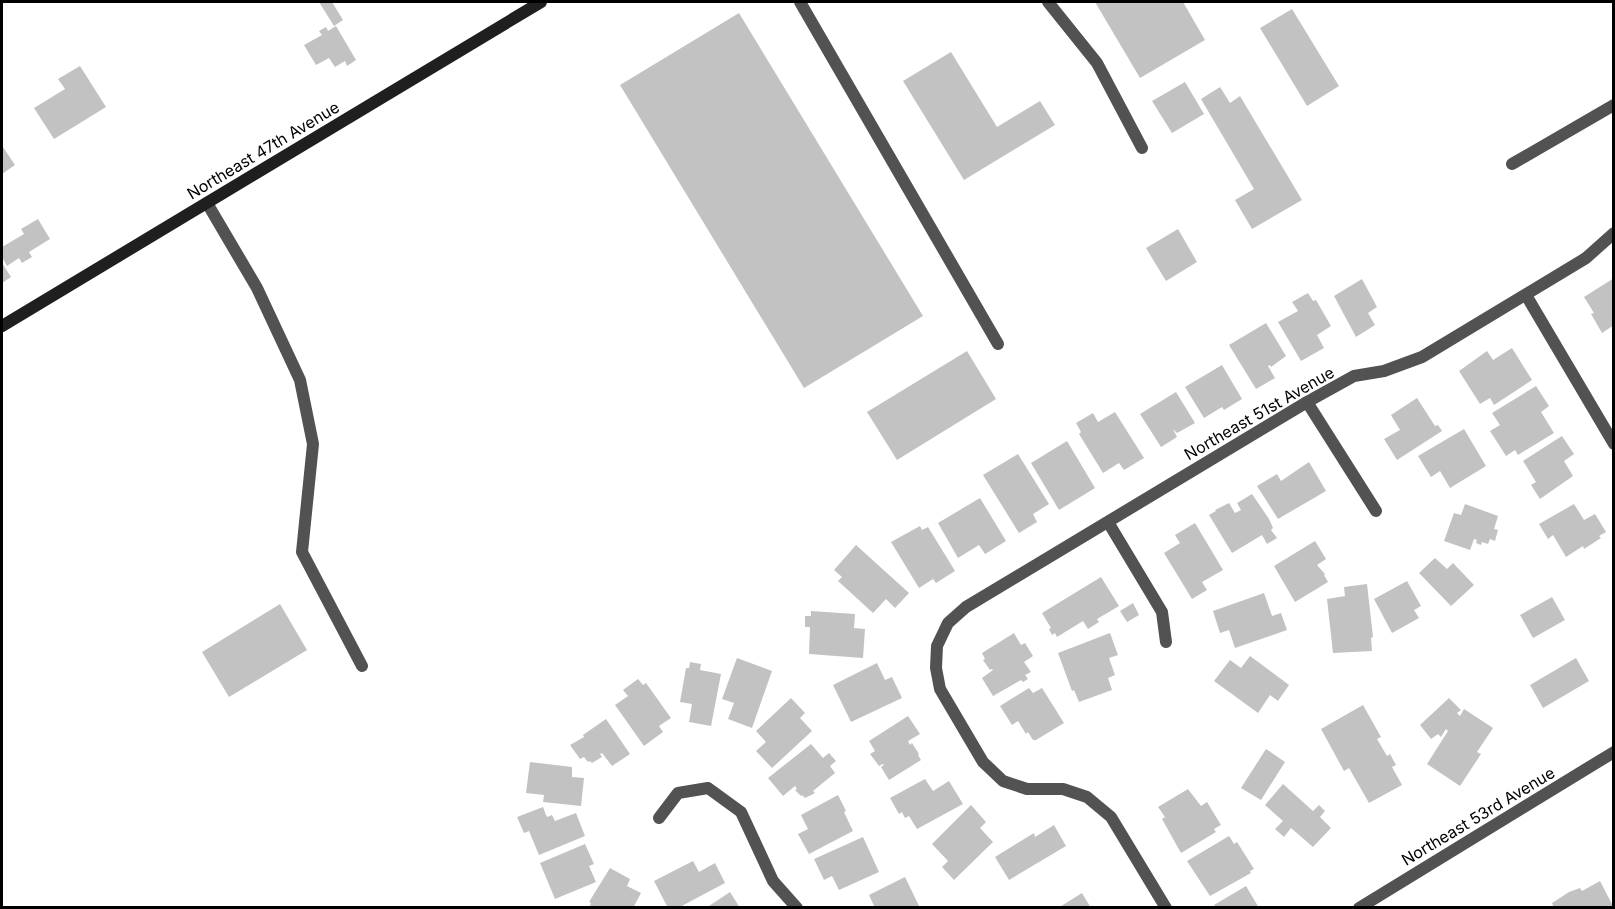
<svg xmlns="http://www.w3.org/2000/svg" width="1615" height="909" font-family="Inter,sans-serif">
<rect width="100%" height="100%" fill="#fff"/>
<path fill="#c2c2c2" d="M319,2H332L343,20L334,26Z
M1095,2H1183L1205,40L1140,78Z
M1292,9L1339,86L1307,106L1260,28Z
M739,13L923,316L804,388L620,85Z
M336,26L356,60L347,66L345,61L335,67L329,58L316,65L304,45L322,35L319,31L326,27L328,31Z
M951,52L997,127L1040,101L1055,125L964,180L903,81Z
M80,66L106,107L54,139L34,108L65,89L58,79Z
M1185,82L1204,114L1172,133L1152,101Z
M1220,87L1230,103L1240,96L1302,200L1252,229L1235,200L1254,189L1201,99Z
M3,147L15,165L2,174V148Z
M38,219L50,239L29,252L32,257L22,263L19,258L7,266L2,257V247L24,234L21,229Z
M1178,229L1197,262L1166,281L1146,248Z
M2,263L11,277L2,283Z
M1614,278V325L1602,333L1591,314L1594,313L1584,297Z
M1362,279L1377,307L1368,313L1375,325L1356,337L1334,296Z
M1308,293L1313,301L1316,300L1331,326L1317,335L1324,348L1301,361L1278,322L1298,311L1292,302Z
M1266,323L1286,356L1271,367L1270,365L1268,366L1275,378L1256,389L1229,345Z
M1512,348L1532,380L1494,405L1490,398L1480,404L1459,371L1487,351L1493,360Z
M967,351L996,399L897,460L867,412Z
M1222,365L1242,399L1224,410L1222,407L1204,418L1185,387Z
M1536,386L1549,406L1541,412L1554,433L1518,455L1515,450L1506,456L1490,431L1500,425L1492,413Z
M1176,392L1195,423L1177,433L1173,429L1177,437L1161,447L1140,414Z
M1417,398L1435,426L1438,425L1442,431L1397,460L1384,439L1400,430L1391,415Z
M1115,412L1144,458L1124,470L1119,463L1103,473L1079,434L1081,432L1076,423L1093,413L1098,422Z
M1464,429L1486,466L1450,488L1440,471L1431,477L1418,456Z
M1562,436L1574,454L1564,461L1573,476L1540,499L1531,485L1536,482L1523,461Z
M1067,441L1095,488L1059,510L1031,463Z
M1018,454L1049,504L1033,514L1037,522L1019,533L983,475Z
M1309,462L1326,491L1278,519L1257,486L1277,474L1281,481Z
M1252,494L1269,519L1273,528L1271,530L1277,538L1267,544L1262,535L1232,553L1209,515L1216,511L1215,510L1229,503L1235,513L1241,510L1237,503Z
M980,498L1006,541L985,554L979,545L958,558L938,523Z
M1465,504L1498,516L1494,529L1498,530L1495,541L1490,539L1488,544L1482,542L1481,545L1476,543L1477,540L1474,539L1470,550L1444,541L1454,513L1461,515Z
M1574,504L1584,520L1595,514L1606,532L1599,536L1601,538L1584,549L1583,546L1566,557L1553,535L1548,539L1539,524Z
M1195,523L1223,570L1202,582L1207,590L1192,599L1164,553L1180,543L1175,535Z
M920,526L922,530L928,527L955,571L936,583L933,579L919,588L891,542Z
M1315,541L1326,559L1317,565L1325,574L1324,575L1328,582L1295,602L1274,566Z
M856,545L909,593L895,608L886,599L873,613L838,581L842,577L834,570Z
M1435,558L1447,569L1453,563L1474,585L1451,606L1419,573Z
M1101,577L1119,606L1097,619L1099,622L1088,629L1083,621L1057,637L1055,633L1052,635L1049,629L1051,628L1042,613Z
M1407,581L1421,606L1414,610L1419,618L1392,633L1374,599Z
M1367,584L1373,637L1371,638L1372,651L1333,653L1327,599L1345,596L1344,587Z
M1264,593L1272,616L1281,613L1287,630L1235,648L1229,630L1220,633L1213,611Z
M1552,597L1565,620L1533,638L1520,615Z
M1133,603L1139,615L1127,622L1120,611Z
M280,604L307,650L229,697L202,652Z
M811,611L855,614L854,628L865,629L863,658L809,654L810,627H805V616H811Z
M1014,633L1021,645L1025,643L1033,656L1024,662L1031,672L1025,675L1028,679L1023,682L1021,680L993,696L982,678L993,670L992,669L990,670L983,660L985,659L982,653Z
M1110,633L1118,655L1109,658L1115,675L1108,678L1112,690L1079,702L1074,690L1072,691L1058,653Z
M1250,656L1289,685L1278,701L1270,695L1258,713L1214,681L1230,660L1241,668Z
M737,658L772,671L752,728L728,719L734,703L722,699Z
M1576,658L1589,681L1543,708L1530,685Z
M690,662L701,664L700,670L721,674L711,726L689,722L692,704L680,702L686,668H689Z
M877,663L885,680L892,677L902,698L851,722L833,685Z
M638,679L643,685L646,683L671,718L659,726L663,732L644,746L615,705L628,696L623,690Z
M1029,688L1033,693L1042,688L1064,723L1036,740H1033L1028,732L1026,734L1018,721L1012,725L1000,706Z
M791,698L805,713L800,718L812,731L772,768L756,751L766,742L756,731Z
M1449,698L1461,710L1457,713L1460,716L1464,709L1493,728L1477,752L1481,754L1460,786L1427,764L1448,731L1446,729L1441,737L1438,734L1431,739L1420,725Z
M1363,705L1381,737L1377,739L1387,756L1390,754L1396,765L1392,767L1402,785L1369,803L1349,768L1344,771L1321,729Z
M908,716L920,734L908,741L910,745L912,743L919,754L918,755L921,760L889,780L881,767L884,765L883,764L879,766L870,754L875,751L869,741Z
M606,719L630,754L612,766L602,753L600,754L602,757L592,763L590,761L588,762L584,757L580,759L570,745L584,737L583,735Z
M811,744L823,758L829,753L836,761L830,766L835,773L813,791L815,793L805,798L802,795L801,796L795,790L797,789L795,786L783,796L768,778Z
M1266,749L1285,762L1261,800L1241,788Z
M530,762L572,767V777L584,778L581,806L543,802L544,795L526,793Z
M925,779L933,791L949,781L963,804L917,829L909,816L905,818L902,812L899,814L890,798Z
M1283,784L1313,811L1319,805L1325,811L1320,817L1331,828L1313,847L1291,828L1284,837L1275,829L1283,821L1265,805Z
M1188,789L1201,806L1207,802L1221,825L1214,829L1216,832L1181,853L1162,819L1165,817L1158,807Z
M838,795L846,811L844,812L853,831L809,854L798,834L808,829L801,815Z
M971,805L986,822L980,828L993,842L954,880L942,867L948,861L932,844Z
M543,807L546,815L547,817L552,815L555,821L576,813L585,836L539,855L529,831L524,833L517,817Z
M1054,825L1066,846L1009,880L995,857L1034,833L1035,837Z
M1229,836L1234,844L1237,842L1254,869L1250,871L1251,873L1210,896L1187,861Z
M863,837L879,872L839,890L832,876L824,880L814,859Z
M585,844L594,864L589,866L596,882L555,899L540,863Z
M693,861L699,872L715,863L725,883L678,908H668L654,881Z
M610,868L630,879L627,886L641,893L633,908H589L591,903L589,902Z
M905,877L920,908H875L869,895Z
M1600,881L1614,908H1554L1552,903L1569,892L1580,888L1582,891Z
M1246,886L1259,908H1216L1214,905Z
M730,892L740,908H706Z
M1082,893L1091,908H1058Z"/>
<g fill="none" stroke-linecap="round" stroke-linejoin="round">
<path stroke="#525252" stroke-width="12" d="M800,2L998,344
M1048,2L1097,63L1142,148
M1512,164L1614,105
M207,203L257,288L300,380L313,444L302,552L362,666"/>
<path stroke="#525252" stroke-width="12" d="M1526,295L1614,444
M1307,402L1376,511
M1108,522L1162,612L1166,642
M659,818L678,793L708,788L741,812L773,881L797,908
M1166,908L1111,817L1087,797L1063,789H1027L1003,781L983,762L940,689L936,668L937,646L948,623L966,607L1307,402L1354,376L1384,371L1422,357L1586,258L1614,233
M1359,908L1614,752"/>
<path stroke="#1f1f1f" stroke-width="12" d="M2,326L541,2"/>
</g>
<g text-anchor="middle" stroke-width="4.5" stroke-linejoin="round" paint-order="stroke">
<g font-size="16" fill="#000" stroke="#fff">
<text transform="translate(263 150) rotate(-31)" y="6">Northeast 47th Avenue</text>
<text transform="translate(1259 413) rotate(-30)" y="6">Northeast 51st Avenue</text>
<text transform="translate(1478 816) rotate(-31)" y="6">Northeast 53rd Avenue</text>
</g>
</g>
<rect width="1615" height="909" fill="none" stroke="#000000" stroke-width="6"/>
</svg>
